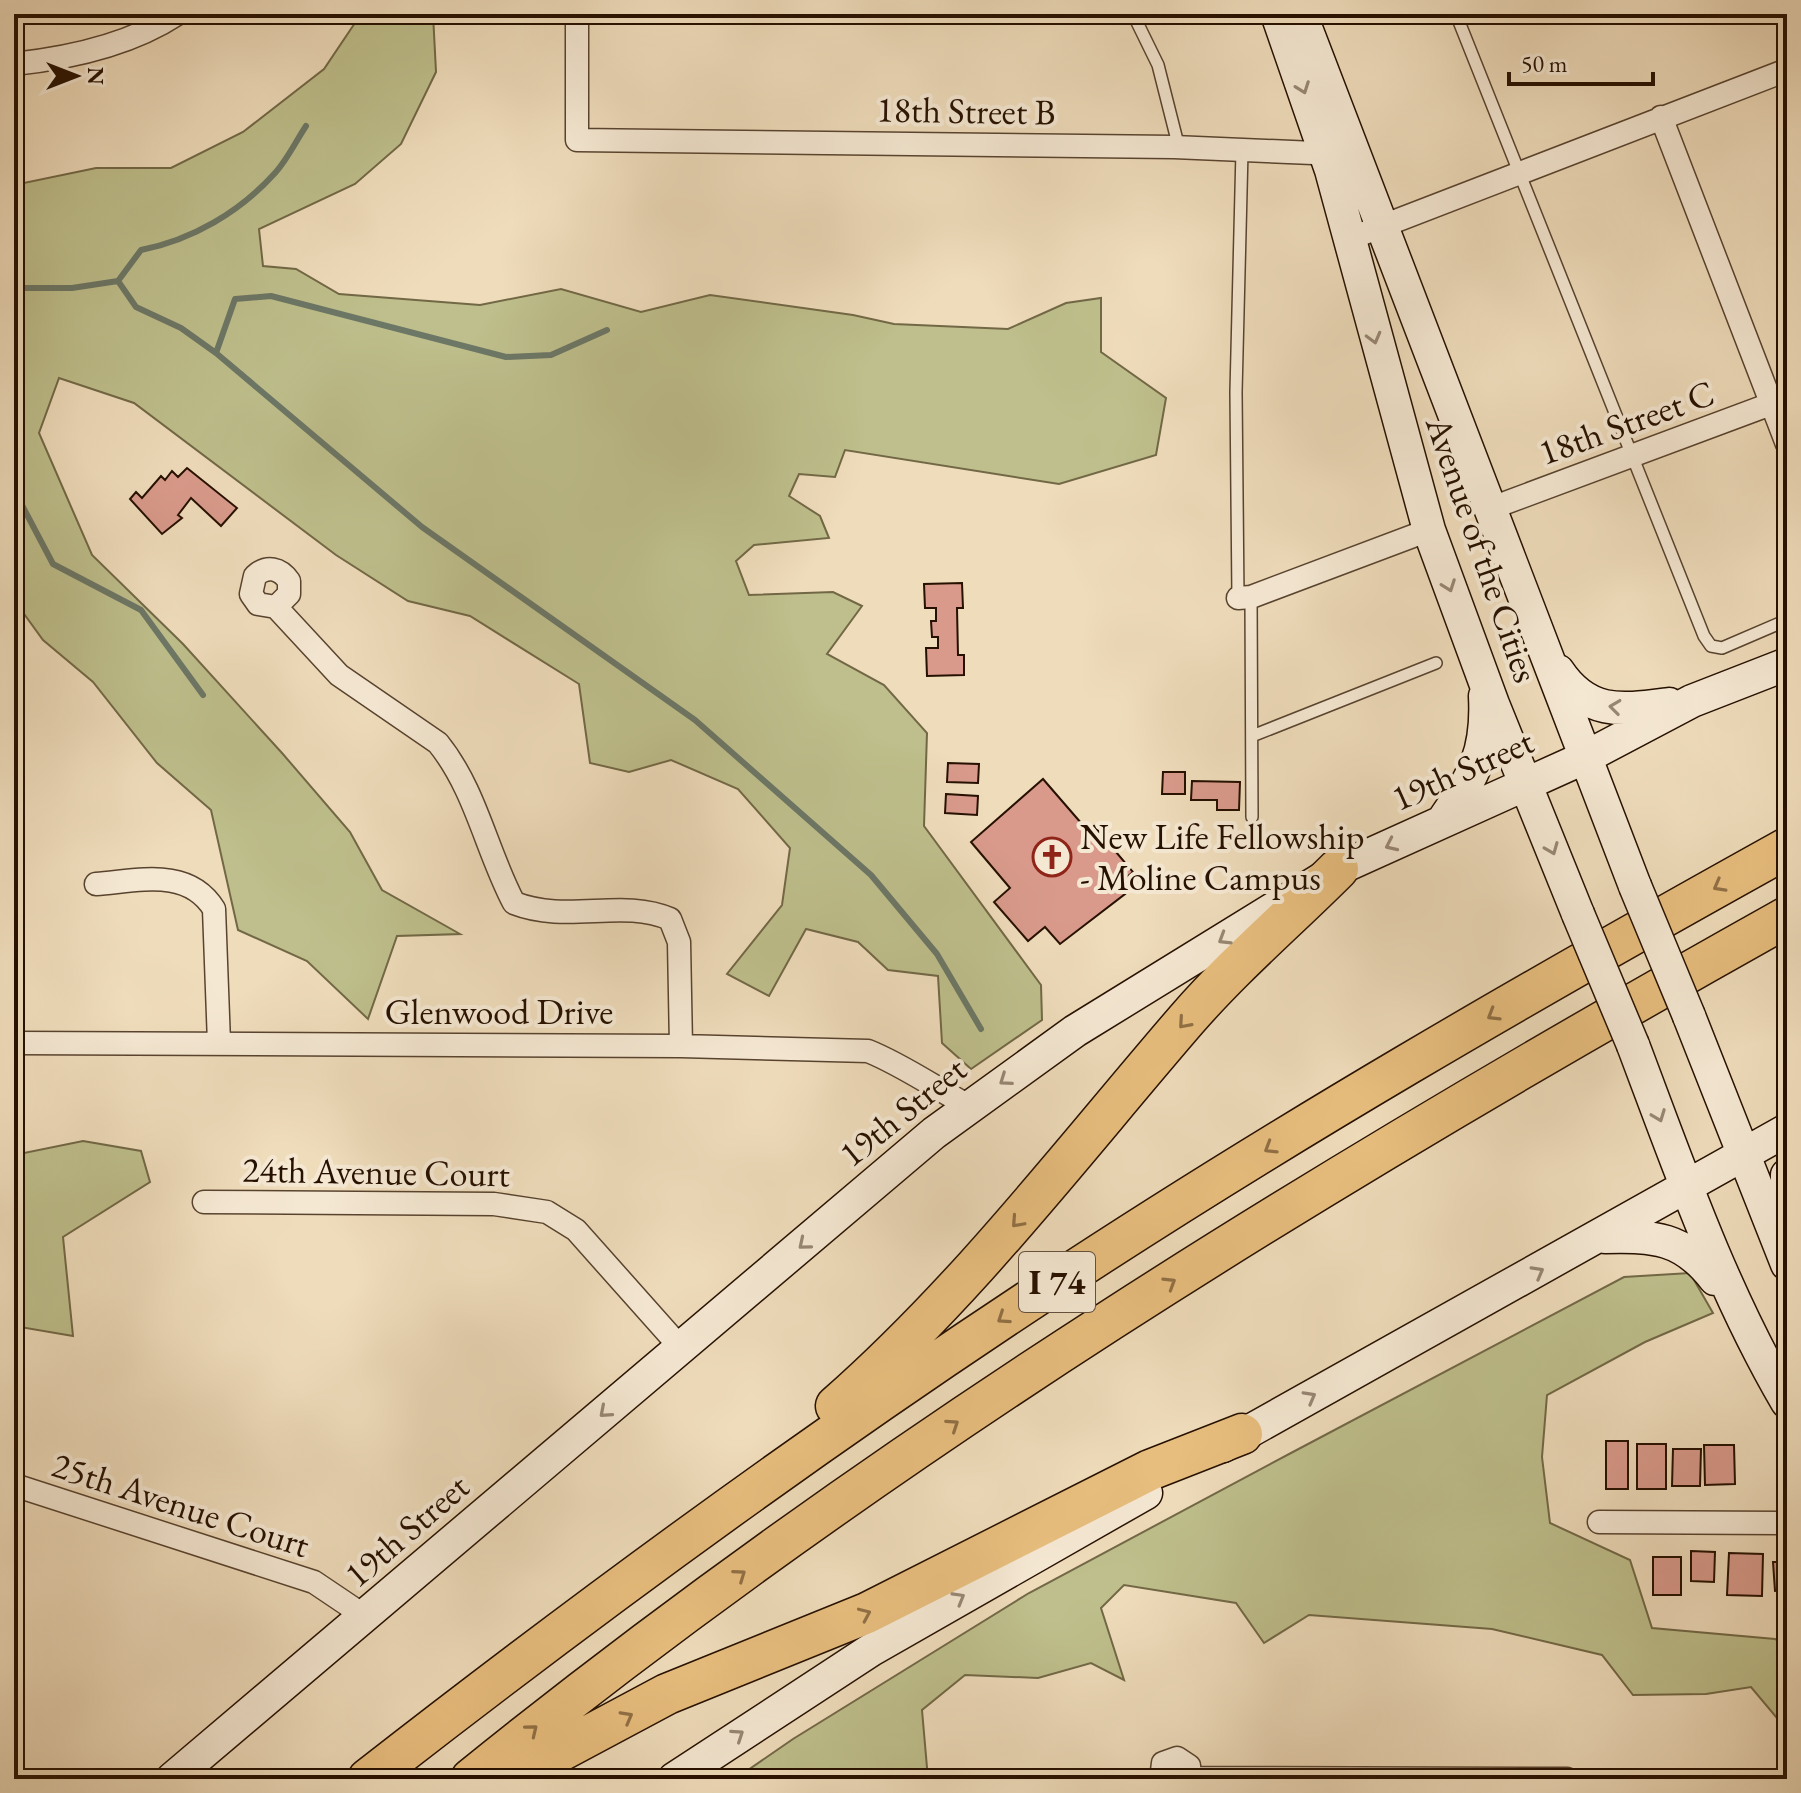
<svg xmlns="http://www.w3.org/2000/svg" width="1801" height="1793" font-family="'EB Garamond',serif">
<rect width="100%" height="100%" fill="#efdcbb"/>
<filter id="stains"><feTurbulence type="fractalNoise" baseFrequency=".0025" numOctaves="4"/><feColorMatrix values="0 0 0 0 .2 0 0 0 0 .09 0 0 0 0 .02 0 0 0 .5 -.17"/></filter>
<radialGradient id="worn" r=".72"><stop offset=".6" stop-color="#630" stop-opacity="0"/><stop offset="1" stop-color="#630" stop-opacity=".3"/></radialGradient>
<path fill="#bebf8c" stroke="#726846" stroke-width="2" d="M361,14H433L436,72L401,144L355,184L259,229L263,266L296,269L339,294L480,305L561,289L641,312L710,295L853,315L894,324L1008,329L1066,303L1101,298V352L1166,398L1156,455L1059,484L845,450L835,477L799,474L789,496L820,516L829,538L754,545L736,561L749,595L833,592L862,606L827,654L884,685L927,733L924,826L1041,985L1042,1020L971,1069L942,1043L938,976L888,970L858,942L806,929L769,996L727,974L782,905L790,848L738,789L671,760L629,772L590,763L579,684L470,616L408,601L336,555L134,403L59,378L39,433L92,555L183,644L282,753L350,832L382,890L460,934L397,936L368,1019L307,961L238,930L211,810L157,763L93,682L43,640L14,600V185L96,168H171L243,132L324,69Z
M83,1141L141,1151L150,1182L63,1237L73,1336L14,1326V1155Z
M1690,1273L1713,1313L1645,1342L1547,1395L1542,1457L1550,1523L1630,1560L1652,1628L1775,1639L1787,1644V1779H1774L1787,1730L1751,1687L1706,1694L1633,1695L1602,1655L1492,1629L1309,1615L1264,1643L1236,1603L1124,1585L1101,1608L1124,1680L1091,1663L1038,1678L965,1675L922,1710L928,1779H735L793,1739L1029,1593L1291,1453L1624,1277Z"/>
<g fill="none" stroke-linecap="round" stroke-linejoin="round">
<path stroke="#6c7766" stroke-width="6" d="M118,281L141,250C192,240 240,212 275,173C287,160 296,141 306,126
M14,288H72L118,281L136,307L181,328L216,353L422,527L695,720L871,875L937,954L981,1029
M216,353L235,299L271,296L506,357L551,355L607,330
M14,490L53,564L141,610L203,695"/>
</g>
<path fill="#d99a8b" stroke="#261000" stroke-width="2" d="M187,468L237,508L221,526L191,498L178,515L182,518L162,534L130,499L136,492L142,498L161,476L165,480L172,471L178,477Z
M962,583L963,608H957L958,655H964V675L927,676L926,648H938V637H932L931,621H936V608H925L924,584Z
M948,763L979,764L978,783L947,782Z
M1163,772H1185V794H1162Z
M1043,779L1088,831L1094,826L1133,872L1117,885L1125,894L1060,944L1045,927L1028,941L994,902L1010,888L971,842Z
M1192,781L1240,782L1239,810H1217V800H1191Z
M946,794L978,796L977,815L945,813Z
M1606,1441H1628V1489H1606Z
M1637,1444H1666V1489H1637Z
M1704,1445H1734L1735,1484L1705,1485Z
M1673,1449H1701L1700,1486H1672Z
M1691,1551L1715,1552L1714,1582L1691,1581Z
M1729,1553L1763,1554L1762,1596L1727,1595Z
M1653,1557H1681V1595H1653Z
M1773,1562H1787V1590L1775,1591Z"/>
<g fill="none" stroke-linecap="round" stroke-linejoin="round">
<g stroke="#58432f" stroke-width="14">
<path id="lane" d="M1133,14L1158,65L1179,148
M1456,14L1704,636L1711,646L1722,648L1787,620
M1251,597L1252,817
M1238,598L1236,392L1242,151
M1252,736L1436,663"/>
</g>
<g stroke="#58432f" stroke-width="25">
<path id="street" d="M577,14V140L1174,147L1337,154
M14,64C70,58 130,45 177,14
M1661,117L1787,444
M1349,239L1787,70
M1489,509L1787,398
M1238,598L1251,597L1429,530
M276,607L258,604L251,594L255,576C267,565 280,568 289,581V594L276,607L339,675L438,743C476,790 486,850 514,903C568,924 622,898 670,919L679,942L681,1046
M96,884C138,881 188,867 214,909L219,1043
M14,1043L681,1046L868,1051C903,1065 935,1088 969,1106
M204,1202L494,1204L547,1212L576,1230L681,1348
M14,1485L314,1582L366,1617
M1599,1522L1787,1523
M1191,1778L1567,1779
M1161,1779L1163,1763L1177,1758L1189,1766L1190,1779"/>
</g>
<g stroke="#261000" stroke-width="35">
<path id="secondary" d="M1277,14L1331,170L1429,530L1493,704L1578,914
M1301,15L1635,886
M1558,671C1588,716 1622,710 1669,704
M1444,819C1474,775 1488,752 1485,696
M1689,1016L1787,1264
M1633,1045C1679,1167 1721,1289 1787,1402
M1787,1175V1216
M1605,1237C1654,1236 1683,1237 1715,1279
M1223,1446L1787,1130
M172,1779L934,1133L1075,1031L1338,869L1586,757L1692,701L1787,664
M674,1779L871,1650L1146,1493"/>
</g>
<g stroke="#261000" stroke-width="43">
<path id="highway" d="M836,1406C968,1290 1073,1151 1187,1019C1234,965 1288,919 1338,869
M368,1779C586,1609 808,1446 1039,1294C1281,1134 1533,989 1787,848
M471,1779C879,1449 1329,1173 1787,917
M508,1779L667,1694L867,1613L1150,1470L1242,1434"/>
</g>
<use href="#lane" stroke="#f5e8d3" stroke-width="11"/>
<use href="#street" stroke="#f5e8d3" stroke-width="22"/>
<use href="#secondary" stroke="#f5e8d3" stroke-width="32"/>
<use href="#highway" stroke="#e8be7e" stroke-width="40"/>
<g stroke="#261000" stroke-width="35" stroke-linecap="butt">
<path id="secondary-bridge" d="M1635,886L1689,1016
M1578,914L1633,1045"/>
</g>
<use href="#secondary-bridge" stroke="#f5e8d3" stroke-width="32"/>
</g>
<defs><path id="oneway-chevron" d="M-2-3.5L2.5 0L-2 3.5" fill="none" stroke-width="1.6" stroke-linecap="round" stroke-linejoin="round" transform="scale(2)"/></defs>
<g stroke="#988774">
<use href="#oneway-chevron" transform="translate(1303 88) rotate(70)"/>
<use href="#oneway-chevron" transform="translate(1374 338) rotate(75)"/>
<use href="#oneway-chevron" transform="translate(1449 586) rotate(70)"/>
<use href="#oneway-chevron" transform="translate(1615 707) rotate(-173)"/>
<use href="#oneway-chevron" transform="translate(1391 845) rotate(155)"/>
<use href="#oneway-chevron" transform="translate(1552 849) rotate(68)"/>
<use href="#oneway-chevron" transform="translate(1224 939) rotate(148)"/>
<use href="#oneway-chevron" transform="translate(1005 1080) rotate(145)"/>
<use href="#oneway-chevron" transform="translate(1659 1116) rotate(69)"/>
<use href="#oneway-chevron" transform="translate(804 1244) rotate(140)"/>
<use href="#oneway-chevron" transform="translate(1538 1272) rotate(-29)"/>
<use href="#oneway-chevron" transform="translate(1310 1397) rotate(-29)"/>
<use href="#oneway-chevron" transform="translate(605 1412) rotate(139)"/>
<use href="#oneway-chevron" transform="translate(959 1598) rotate(-30)"/>
<use href="#oneway-chevron" transform="translate(738 1735) rotate(-34)"/>
</g>
<g stroke="#917045">
<use href="#oneway-chevron" transform="translate(1719 886) rotate(151)"/>
<use href="#oneway-chevron" transform="translate(1493 1015) rotate(149)"/>
<use href="#oneway-chevron" transform="translate(1184 1023) rotate(131)"/>
<use href="#oneway-chevron" transform="translate(1270 1148) rotate(148)"/>
<use href="#oneway-chevron" transform="translate(1017 1222) rotate(132)"/>
<use href="#oneway-chevron" transform="translate(1170 1283) rotate(-32)"/>
<use href="#oneway-chevron" transform="translate(1003 1318) rotate(146)"/>
<use href="#oneway-chevron" transform="translate(953 1425) rotate(-34)"/>
<use href="#oneway-chevron" transform="translate(740 1575) rotate(-35)"/>
<use href="#oneway-chevron" transform="translate(865 1614) rotate(-24)"/>
<use href="#oneway-chevron" transform="translate(627 1717) rotate(-29)"/>
<use href="#oneway-chevron" transform="translate(532 1730) rotate(-39)"/>
</g>
<defs>
<g id="church-ring" transform="scale(2)"><circle r="9.5" fill="#f5e8d3" stroke="#8f2418" stroke-width="1.5"/><path d="M-1.2-6h2.4v3.5h3.3v2.4h-3.3V6h-2.4V-.1h-3.3v-2.4h3.3Z" fill="#8f2418"/></g>
</defs>
<g fill-rule="evenodd">
<use href="#church-ring" x="1052" y="857"/>
</g>
<g text-anchor="middle" stroke-width="8" stroke-linejoin="round" paint-order="stroke">
<rect fill="#f5e8d3" stroke="#64513f" stroke-width="2" x="1019" y="1252" width="76" height="60" rx="6"/>
<g font-size="34" font-weight="bold" fill="#261000">
<text x="1057" y="1294">I 74</text>
</g>
<g font-size="36" fill="#261000" stroke="#f5e8d3">
<text transform="translate(966 110) rotate(1)" y="13">18th Street B</text>
<text transform="translate(1626 422) rotate(-20)" y="13">18th Street C</text>
<text transform="translate(1483 549) rotate(71)" y="13">Avenue of the Cities</text>
<text transform="translate(1462 769) rotate(-24)" y="13">19th Street</text>
<text x="499" y="1024">Glenwood Drive</text>
<text transform="translate(902 1111) rotate(-39)" y="13">19th Street</text>
<text transform="translate(376 1171) rotate(1)" y="13">24th Avenue Court</text>
<text transform="translate(181 1504) rotate(18)" y="13">25th Avenue Court</text>
<text transform="translate(406 1530) rotate(-41)" y="13">19th Street</text>
</g>
<g font-size="36" fill="#261000" stroke="#f5e8d3" text-anchor="start">
<text x="1080" y="849">New Life Fellowship<tspan x="1080" dy="41">- Moline Campus</tspan></text>
</g>
</g>
<rect width="1801" height="1793" fill="none" stroke="#efdcbb" stroke-width="48"/>
<rect x="16" y="16" width="1769" height="1761" fill="none" stroke="#261000" stroke-width="4"/>
<rect x="24" y="24" width="1753" height="1745" fill="none" stroke="#261000" stroke-width="2"/>
<g transform="translate(76 76) rotate(90)" stroke="#f5e8d3" stroke-width="6" paint-order="stroke">
<path d="M0-6L14 30L0 20L-14 30Z" fill="#261000"/>
<text y="-12" font-size="22" font-weight="bold" text-anchor="middle" fill="#261000">N</text>
</g>
<path d="M1509 72v12h144v-12" fill="none" stroke="#261000" stroke-width="4"/>
<text x="1521" y="72" font-size="24" fill="#261000" stroke="#f5e8d3" stroke-width="6" paint-order="stroke">50 m</text>
<rect width="100%" height="100%" filter="url(#stains)"/>
<rect width="100%" height="100%" fill="url(#worn)"/>
</svg>
